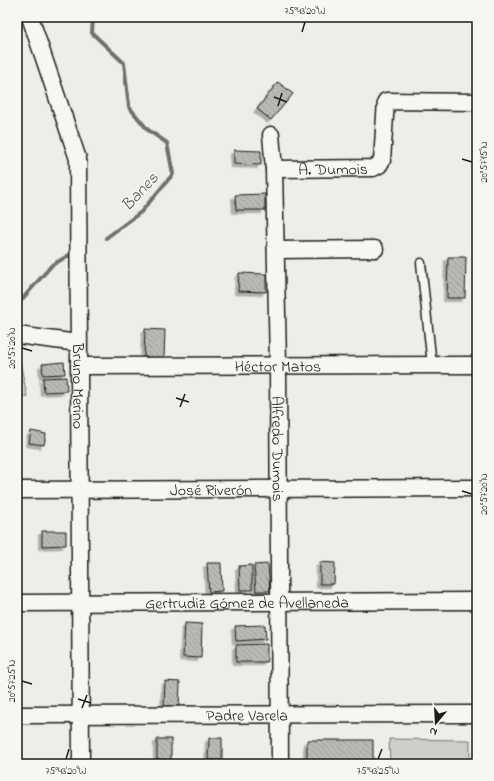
<svg xmlns="http://www.w3.org/2000/svg" width="494" height="781" font-family="'Indie Flower',sans-serif">
<defs>
<pattern id="forest-crowns" width="20" height="18" patternUnits="userSpaceOnUse"><rect width="20" height="18" fill="#cececb"/><path d="M2 6a3 3 0 1 1 6 0M12 15a3 3 0 1 1 6 0" fill="none" stroke="#b0b0ae"/></pattern>
<pattern id="building-back-hatch" width="6" height="6" patternUnits="userSpaceOnUse"><rect width="6" height="6" fill="#b9b9b6"/><path d="M-1 5l2 2M0 0l6 6M5-1l2 2" fill="none" stroke="#9e9e9c"/></pattern>
<filter id="shadow"><feDropShadow dx="-3.5" dy="3.5" stdDeviation="0" flood-color="#0004"/></filter>
</defs>
<rect width="100%" height="100%" fill="#edede9"/>
<filter id="ink" filterUnits="userSpaceOnUse"><feTurbulence type="fractalNoise" baseFrequency=".025" numOctaves="2"/><feDisplacementMap in="SourceGraphic" scale="8" xChannelSelector="R" yChannelSelector="G"/><feConvolveMatrix kernelMatrix="1 2 1 2 8 2 1 2 1" color-interpolation-filters="sRGB"/></filter>
<g filter="url(#ink)">
<path fill="url(#forest-crowns)" stroke="#757574" d="M17,356H19L27,396L17,399Z"/>
<path fill="#cececb" stroke="#757574" d="M389,739L470,740V764H390Z"/>
<g fill="none" stroke-linecap="round" stroke-linejoin="round">
<path stroke="#6f6f6d" stroke-width="4" d="M93,17L92,33L124,63L129,107L148,130L167,143L173,174L141,212L106,238
M17,305L52,265L73,253"/>
</g>
<path fill="url(#building-back-hatch)" stroke="#1c1c1c" filter="url(#shadow)" d="M278,82L293,94L271,120L257,109Z
M234,150L261,151V165L234,164Z
M265,194V210H236L235,195Z
M448,257H466L465,298H447Z
M239,273L266,274V292L238,291Z
M145,329L165,330L164,358L144,357Z
M64,362L65,374L43,375L42,364Z
M66,377L67,391L44,392L43,378Z
M31,431L46,434L44,445L29,443Z
M42,531H66V545L42,546Z
M320,562L335,563L334,584H320Z
M207,563H221L222,591L209,592Z
M268,564L270,591H256L254,565Z
M252,565V590H240L239,566Z
M185,623L202,624L201,658L183,657Z
M265,625L266,639L236,641L235,626Z
M267,644V662H236V645Z
M165,681L180,682L179,709L164,708Z
M209,738H222V760H208Z
M157,739H171V760L157,759Z
M307,740H373V764H307Z"/>
<g fill="none" stroke-linecap="round" stroke-linejoin="round">
<g stroke="#1c1c1c" stroke-width="11">
<path id="service" d="M421,263L432,365"/>
</g>
<g stroke="#1c1c1c" stroke-width="19">
<g id="minor">
<path id="s1" d="M30,17L78,159L81,764"/>
<path id="s2" d="M271,135L274,169L278,365L280,764"/>
<path id="s3" d="M274,169L373,168L379,165L382,160L386,101L477,102"/>
<path d="M276,250L375,249"/>
<path d="M17,335L78,343"/>
<path id="s4" d="M79,366L477,365"/>
<path id="s5" d="M17,490L477,488"/>
<path id="s6" d="M17,603L477,601"/>
<path id="s7" d="M17,715L477,714"/>
</g>
</g>
<use href="#service" stroke="#f6f6f2" stroke-width="8"/>
<use href="#minor" stroke="#f6f6f2" stroke-width="16"/>
</g>
</g>
<path fill="none" stroke="#1c1c1c" stroke-width="1.5" d="M302,32L305,22M274,97L287,102M278,106L282,93M462,159L472,162M22,348L32,351M176,398L189,402M180,407L185,394M462,491L472,494M22,681L32,684M78,699L91,703M82,708L87,695M66,759L69,749M378,759L382,749"/>
<g text-anchor="middle" stroke-width="3.5" stroke-linejoin="round" paint-order="stroke">
<g font-size="16" fill="#1c1c1c" stroke="#f6f6f2">
<text dy="6" stroke="none"><textPath href="#s3" startOffset="59">A. Dumois</textPath></text>
<text dy="6" stroke="none"><textPath href="#s4" startOffset="199">Héctor Matos</textPath></text>
<text dy="6" stroke="none"><textPath href="#s1" startOffset="377">Bruno Merino</textPath></text>
<text dy="6" stroke="none"><textPath href="#s2" startOffset="314">Alfredo Dumois</textPath></text>
<text dy="6" stroke="none"><textPath href="#s5" startOffset="194">José Riverón</textPath></text>
<text dy="6" stroke="none"><textPath href="#s6" startOffset="230">Gertrudiz Gómez de Avellaneda</textPath></text>
<text dy="6" stroke="none"><textPath href="#s7" startOffset="230">Padre Varela</textPath></text>
</g>
<g font-size="17" font-style="italic" fill="#535352" stroke="#f6f6f2">
<text transform="translate(139 191) rotate(-47)" y="6">Banes</text>
</g>
</g>
<rect width="494" height="781" fill="none" stroke="#f6f6f2" stroke-width="44"/>
<g transform="translate(436 723) rotate(198)" stroke="#f6f6f2" stroke-width="3" paint-order="stroke">
<path d="M0-3L7 15L0 10L-7 15Z" fill="#1c1c1c"/>
<text y="-6" font-size="11" font-weight="bold" text-anchor="middle" fill="#1c1c1c">N</text>
</g>
<rect x="22" y="22" width="450" height="737" fill="none" stroke="#1c1c1c" stroke-width="1.5"/>
<g font-size="10" text-anchor="middle" fill="#1c1c1c">
<text x="305" y="14">75°43'20"W</text>
<text transform="translate(483 162) rotate(-90)" y="4">20°57'15"N</text>
<text transform="translate(11 348) rotate(-90)" y="4">20°57'20"N</text>
<text transform="translate(483 494) rotate(-90)" y="4">20°57'20"N</text>
<text transform="translate(11 681) rotate(-90)" y="4">20°57'25"N</text>
<text x="66" y="774">75°43'20"W</text>
<text x="378" y="774">75°43'25"W</text>
</g>
</svg>
